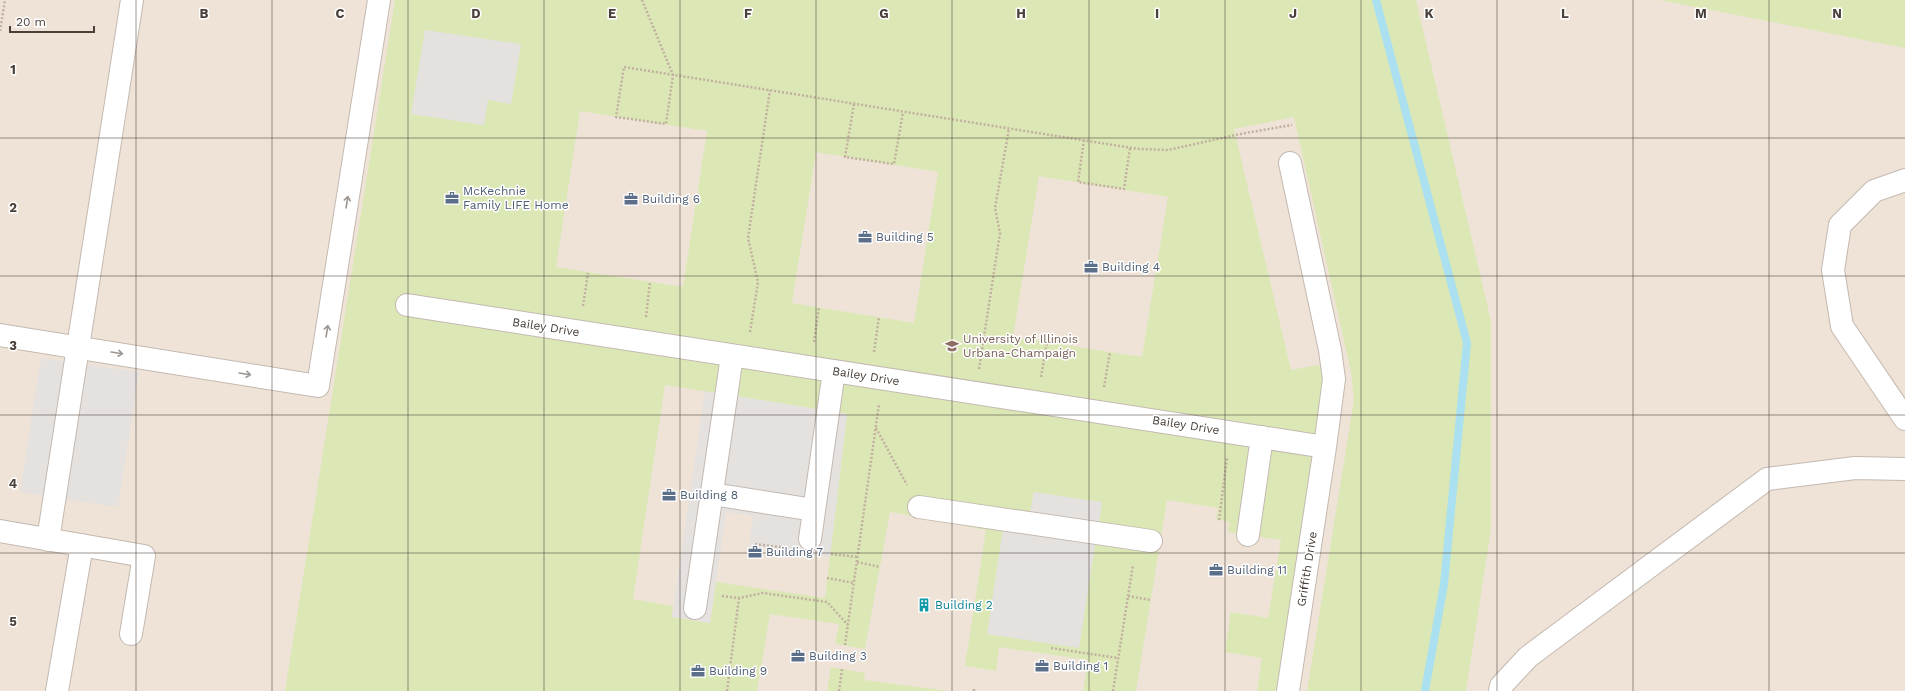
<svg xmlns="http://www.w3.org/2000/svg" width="1905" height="691" font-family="'Work Sans',sans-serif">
<rect width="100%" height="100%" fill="#f5f0eb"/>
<path fill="#eee3d6" d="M0,0H1905V691H0Z"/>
<path fill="#dbe8b6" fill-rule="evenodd" d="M395,0H1416L1491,321V529L1466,691H1307L1354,400L1351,372L1294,117L1234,129L1291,370L1318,365L1322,367L1324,373L1321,409L1278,691H1257L1262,658L1225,652L1231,612L1268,618L1281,540L1228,532L1229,522L1216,519L1218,508L1167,500L1136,691H1083L1088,660L999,647L996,671L965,666L986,530L890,512L865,649L835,644L839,624L770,614L757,691H285ZM580,111L707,131L683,287L556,267ZM816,152L938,172L914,323L792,303ZM1039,176L1168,197L1142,357L1013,337ZM665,385L847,414L825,598L716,582L710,623L672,617L673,606L633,599ZM1034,492L1079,648L1031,513Z
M1659,0H1905V48Z
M831,667L865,673L864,680L949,691H827Z"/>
<path fill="#e4e1df" d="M425,30L521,44L511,104L488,100L484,125L411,114Z
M41,358L139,372L118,507L20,492Z
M705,391L847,414L830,557L749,546L753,516L726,512L710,623L672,617Z
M1034,492L1102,502L1079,648L987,634L1006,509L1030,513Z"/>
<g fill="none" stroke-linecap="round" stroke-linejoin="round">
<path stroke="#aae0ef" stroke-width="8" d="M1376,0L1467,343L1444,584L1425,691"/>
<g stroke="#c4b9b1" stroke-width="24">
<path id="minor" d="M1905,180L1874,191L1840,225L1833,270L1842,326L1905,419
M407,305L1325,447
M0,335L318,386L379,0
M712,494L814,510
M919,507L1151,541
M0,531L144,556L131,634
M1248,535L1262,437
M810,539L834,371
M48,540L132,0
M695,608L732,356
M57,691L82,545
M1288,691L1325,447L1334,379L1330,350L1290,163
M1500,691L1501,686L1528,657L1767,479L1855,468L1905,469"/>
</g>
<path stroke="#c2af9f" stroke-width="2.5" stroke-dasharray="2 2" stroke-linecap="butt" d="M642,0L673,75L666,124L616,117L624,67C795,94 967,122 1139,149L1168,150L1240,134L1292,125
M0,31L5,0
M854,104L845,157L894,164L903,112
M1084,140L1078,182L1124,189L1130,148
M583,306L588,273
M646,317L650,282
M750,332L758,282L748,238L770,90
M814,342L819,307
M874,352L879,317
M979,369L1000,233L995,208L1009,129
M1041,377L1047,342
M1104,387L1110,352
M876,428L907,485
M1219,520L1227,458
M755,544L787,548
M831,554L858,557
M857,562L880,567
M827,578L854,583
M722,596L739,598L763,593L827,602L848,625
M1128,596L1151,600
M845,645L879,404
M1051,648L1118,658
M727,691L739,598
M839,691L842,669
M974,691V689
M1113,691L1133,565"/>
<use href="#minor" stroke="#fff" stroke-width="22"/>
</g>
<defs><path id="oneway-shaft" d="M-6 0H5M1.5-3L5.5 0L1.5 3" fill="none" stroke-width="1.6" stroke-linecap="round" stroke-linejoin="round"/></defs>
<g stroke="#9b9692">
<use href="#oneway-shaft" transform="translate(347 202) rotate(-81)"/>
<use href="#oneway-shaft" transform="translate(327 331) rotate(-81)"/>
<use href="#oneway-shaft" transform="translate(117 353) rotate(9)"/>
<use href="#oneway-shaft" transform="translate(245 374) rotate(9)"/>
</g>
<path fill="none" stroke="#4a4039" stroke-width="1" stroke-opacity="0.55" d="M136,0V691M272,0V691M408,0V691M544,0V691M680,0V691M816,0V691M952,0V691M1089,0V691M1225,0V691M1361,0V691M1497,0V691M1633,0V691M1769,0V691M0,138H1905M0,276H1905M0,415H1905M0,553H1905"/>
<defs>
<g id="office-bare" transform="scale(1.08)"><path d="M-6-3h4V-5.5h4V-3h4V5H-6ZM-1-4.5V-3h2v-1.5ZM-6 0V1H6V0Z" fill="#5c6f8a" stroke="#fff" stroke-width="2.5" paint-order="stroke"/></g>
<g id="university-bare" transform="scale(1.08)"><path d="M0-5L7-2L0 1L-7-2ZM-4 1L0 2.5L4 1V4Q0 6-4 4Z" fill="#8d6e63" stroke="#fff" stroke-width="2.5" paint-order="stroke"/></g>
<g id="building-bare" transform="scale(1.08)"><path d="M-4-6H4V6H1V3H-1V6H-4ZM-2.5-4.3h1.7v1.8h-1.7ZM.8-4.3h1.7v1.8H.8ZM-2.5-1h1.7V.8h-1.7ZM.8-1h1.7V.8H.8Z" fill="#0f9aa8" stroke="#fff" stroke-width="2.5" paint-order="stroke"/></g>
</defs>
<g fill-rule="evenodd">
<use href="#office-bare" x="452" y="198"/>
<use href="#office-bare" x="631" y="199"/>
<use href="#office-bare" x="865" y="237"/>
<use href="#office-bare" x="1091" y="267"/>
<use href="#university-bare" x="952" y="346"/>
<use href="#office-bare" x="669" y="495"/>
<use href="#office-bare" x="755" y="552"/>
<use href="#office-bare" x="1216" y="570"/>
<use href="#building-bare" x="924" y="605"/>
<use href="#office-bare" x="798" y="656"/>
<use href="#office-bare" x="1042" y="666"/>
<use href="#office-bare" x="698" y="671"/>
</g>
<g text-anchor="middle" stroke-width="3" stroke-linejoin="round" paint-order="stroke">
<g font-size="12" fill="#4e5e75" stroke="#fff" text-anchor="start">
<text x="463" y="195">McKechnie<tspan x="463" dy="14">Family LIFE Home</tspan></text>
<text x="642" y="203">Building 6</text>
<text x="876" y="241">Building 5</text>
<text x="1102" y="271">Building 4</text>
<text x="680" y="499">Building 8</text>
<text x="766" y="556">Building 7</text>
<text x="1227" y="574">Building 11</text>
<text x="809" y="660">Building 3</text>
<text x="1053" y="670">Building 1</text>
<text x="709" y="675">Building 9</text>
</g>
<g font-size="12" fill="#4a4039" stroke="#fff">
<text transform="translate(546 327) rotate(9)" y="4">Bailey Drive</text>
<text transform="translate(866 376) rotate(9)" y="4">Bailey Drive</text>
<text transform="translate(1186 425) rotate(9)" y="4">Bailey Drive</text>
<text transform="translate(1307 569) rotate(-81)" y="4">Griffith Drive</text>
</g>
<g font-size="12" fill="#785e54" stroke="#fff" text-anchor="start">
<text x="963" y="343">University of Illinois<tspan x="963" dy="14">Urbana-Champaign</tspan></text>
</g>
<g font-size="12" fill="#0d838f" stroke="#fff" text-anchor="start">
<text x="935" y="609">Building 2</text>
</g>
</g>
<g font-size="13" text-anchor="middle" font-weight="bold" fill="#4a4039" stroke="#fff" stroke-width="3" stroke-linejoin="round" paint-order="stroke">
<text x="204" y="18">B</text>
<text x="340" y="18">C</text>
<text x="476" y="18">D</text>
<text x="612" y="18">E</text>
<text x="748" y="18">F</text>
<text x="884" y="18">G</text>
<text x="1021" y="18">H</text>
<text x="1157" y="18">I</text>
<text x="1293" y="18">J</text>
<text x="1429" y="18">K</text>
<text x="1565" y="18">L</text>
<text x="1701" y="18">M</text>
<text x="1837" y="18">N</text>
<text x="13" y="74">1</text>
<text x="13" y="212">2</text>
<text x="13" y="350">3</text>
<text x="13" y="488">4</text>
<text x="13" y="626">5</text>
</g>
<path d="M10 26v6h84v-6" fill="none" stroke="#4a4039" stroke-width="2"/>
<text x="16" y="26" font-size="12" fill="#4a4039" stroke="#ffffff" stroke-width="3" paint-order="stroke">20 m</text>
</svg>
